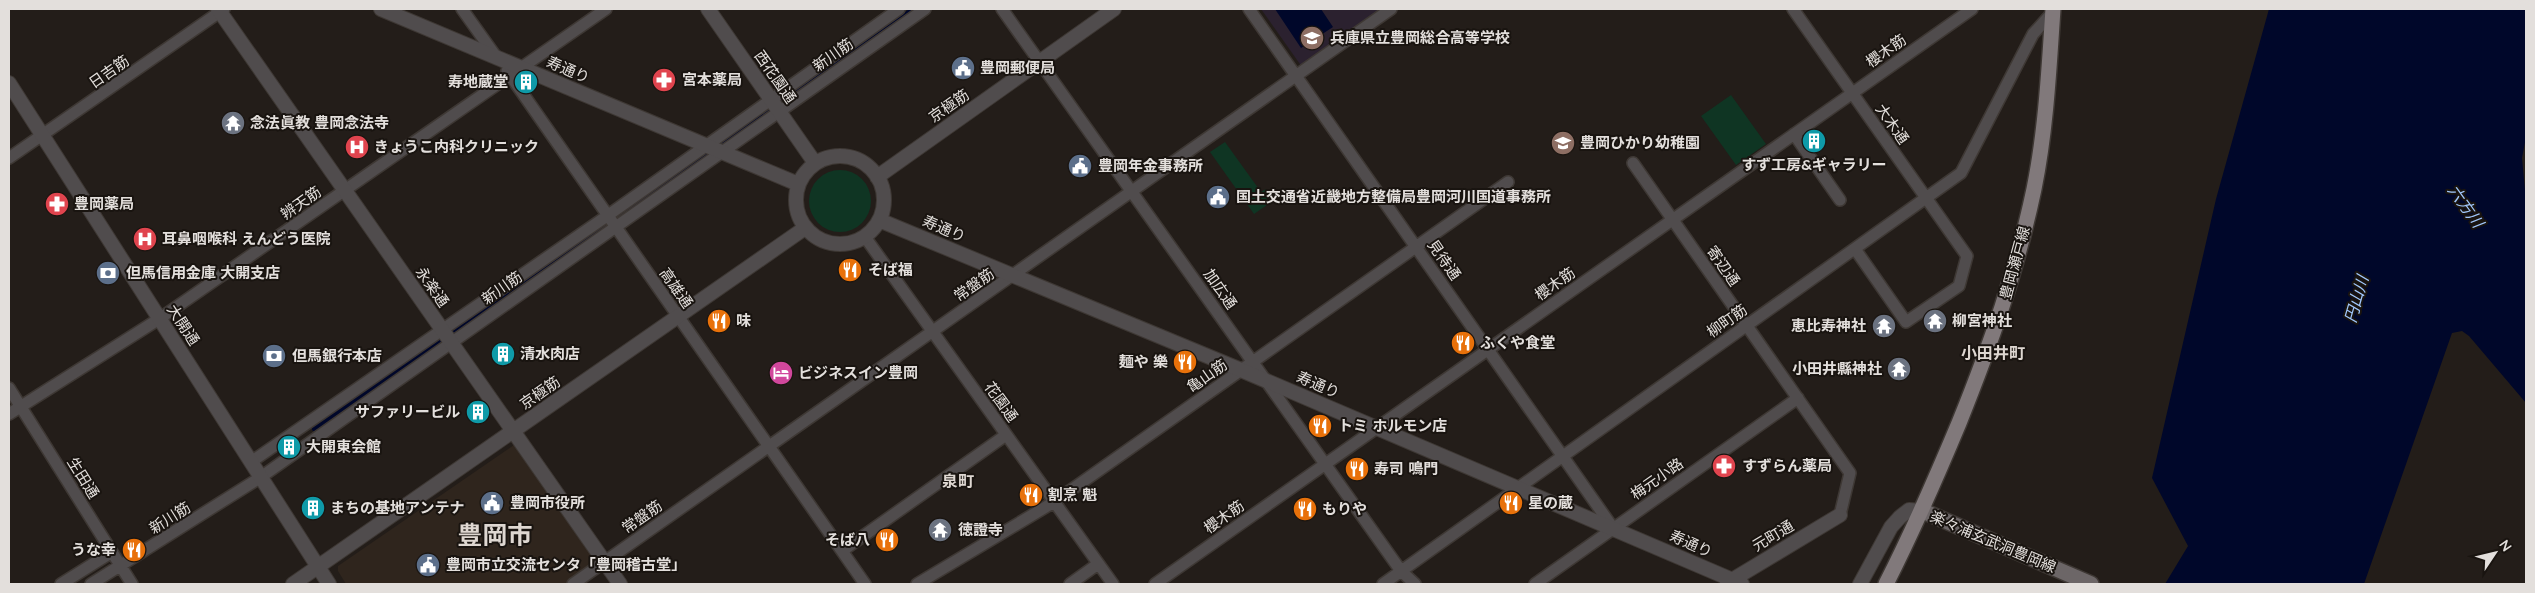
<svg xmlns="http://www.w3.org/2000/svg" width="2535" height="593" font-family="Quicksand,'Noto Sans JP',sans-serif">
<rect width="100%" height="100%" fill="#231d19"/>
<path fill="#2f251d" d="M514,445L596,562L565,584H346L338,571V566Z"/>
<path fill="#2b212f" d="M1261,9H1385L1302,67Z"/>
<path fill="#0f3523" d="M1731,95L1766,144L1736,165L1701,116Z
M1225,142L1261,192L1266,189L1274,200L1254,214L1210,152Z
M809 201a31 31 0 1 1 62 0a31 31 0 1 1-62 0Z"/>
<path fill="#00072a" d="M1275,9H1321L1333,27L1301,48Z
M2269,9H2526V137L2522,158L2526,201V403L2469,336L2462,331L2452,333L2364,584H2165L2188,546L2152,478L2216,199Z"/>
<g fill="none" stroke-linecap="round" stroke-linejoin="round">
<path stroke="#00072a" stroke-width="4" d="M778,103L913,9
M717,147L772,108
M314,429L711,151"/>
<g stroke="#3e3834" stroke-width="14">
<path id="minor" d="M462,9L497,58
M1002,9L1401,571L1415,584
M1249,9L1613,528
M1793,9L1967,256L1959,286L1906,322L1855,249
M507,71L865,584
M1794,134L1840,200
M9,158L224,9
M1633,163L1850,473L1840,515
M865,237L1113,584
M9,388L132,584
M9,414L159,319L606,9
M251,462L607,216L899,9
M842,551L1006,435
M61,584L112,552
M91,584L261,477L925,9
M573,584L1391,9
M917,584L1054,502L1508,182
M1070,584L1098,564
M1155,584L1972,9
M1383,584L1961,173L2033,34L2052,13
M1535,584L1798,398"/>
</g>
<g stroke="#3e3834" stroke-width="16">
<path id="tertiary" d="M218,9L620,584
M381,9L798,184
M708,9L815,163
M9,83L329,584
M796 200a44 44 0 1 1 88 0a44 44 0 1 1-88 0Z
M877,177L1114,9
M879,220L1241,370L1742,584
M1727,583L1840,515
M293,584L805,228
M1860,584L1891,527L1900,517L1909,510L1923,511"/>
</g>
<g stroke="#3e3834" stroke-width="18">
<path id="secondary" d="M1923,511L2091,584"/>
</g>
<g stroke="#3e3834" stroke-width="18">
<path id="primary" d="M1886,584C1913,531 1936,478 1959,423C1990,346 2017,270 2034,189C2046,130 2049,69 2053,9"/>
</g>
<use href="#minor" stroke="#504c4d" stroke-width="11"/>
<use href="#tertiary" stroke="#504c4d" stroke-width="14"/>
<use href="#secondary" stroke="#6c6667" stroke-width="15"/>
<use href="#primary" stroke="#81797b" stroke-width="15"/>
</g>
<defs>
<g id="school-disc" transform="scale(1.25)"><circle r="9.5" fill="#8d6e63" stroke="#191410"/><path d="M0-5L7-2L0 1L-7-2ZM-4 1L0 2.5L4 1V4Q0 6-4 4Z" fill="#fff"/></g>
<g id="civic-disc" transform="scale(1.25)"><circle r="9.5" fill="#5c6f8a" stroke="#191410"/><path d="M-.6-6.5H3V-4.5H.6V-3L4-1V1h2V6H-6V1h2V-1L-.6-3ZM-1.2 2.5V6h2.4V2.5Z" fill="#fff"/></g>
<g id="pharmacy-disc" transform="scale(1.25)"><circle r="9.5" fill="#e0444e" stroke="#191410"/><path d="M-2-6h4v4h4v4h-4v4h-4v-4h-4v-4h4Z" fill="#fff"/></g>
<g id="building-disc" transform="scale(1.25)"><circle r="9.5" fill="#0f9aa8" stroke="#191410"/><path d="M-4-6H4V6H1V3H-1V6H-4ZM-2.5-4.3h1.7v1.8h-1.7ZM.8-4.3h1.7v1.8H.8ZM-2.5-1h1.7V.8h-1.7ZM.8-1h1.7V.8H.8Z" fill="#fff"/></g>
<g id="temple-disc" transform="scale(1.25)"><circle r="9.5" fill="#6b7280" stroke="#191410"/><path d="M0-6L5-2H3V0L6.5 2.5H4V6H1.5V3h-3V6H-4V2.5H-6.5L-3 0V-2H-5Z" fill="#fff"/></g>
<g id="hospital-disc" transform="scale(1.25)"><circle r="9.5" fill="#e0444e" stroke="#191410"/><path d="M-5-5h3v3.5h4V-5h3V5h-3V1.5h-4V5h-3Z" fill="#fff"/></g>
<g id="restaurant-disc" transform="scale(1.25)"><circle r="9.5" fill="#e8710a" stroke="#191410"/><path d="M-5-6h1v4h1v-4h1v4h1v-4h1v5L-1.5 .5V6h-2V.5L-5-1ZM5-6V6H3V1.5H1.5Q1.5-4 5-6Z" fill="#fff"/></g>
<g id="bank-disc" transform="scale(1.25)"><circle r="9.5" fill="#5c6f8a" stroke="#191410"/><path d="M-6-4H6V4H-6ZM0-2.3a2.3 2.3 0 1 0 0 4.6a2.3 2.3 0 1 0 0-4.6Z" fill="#fff"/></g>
<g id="hotel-disc" transform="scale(1.25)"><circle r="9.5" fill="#d1479c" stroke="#191410"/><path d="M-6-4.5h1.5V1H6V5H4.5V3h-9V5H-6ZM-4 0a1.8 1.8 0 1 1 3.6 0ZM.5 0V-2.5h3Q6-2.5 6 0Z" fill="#fff"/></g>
</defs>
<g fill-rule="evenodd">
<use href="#school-disc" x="1312" y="38"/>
<use href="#civic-disc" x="963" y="68"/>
<use href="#pharmacy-disc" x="664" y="80"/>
<use href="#building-disc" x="526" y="82"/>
<use href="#temple-disc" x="233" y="123"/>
<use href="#building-disc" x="1814" y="141"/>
<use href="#school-disc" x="1563" y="143"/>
<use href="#hospital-disc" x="357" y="147"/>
<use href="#civic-disc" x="1080" y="166"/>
<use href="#civic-disc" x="1218" y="197"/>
<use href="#pharmacy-disc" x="57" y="204"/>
<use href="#hospital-disc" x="145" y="239"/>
<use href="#restaurant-disc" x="850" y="270"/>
<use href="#bank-disc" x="108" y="273"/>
<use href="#restaurant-disc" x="719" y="321"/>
<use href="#temple-disc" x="1935" y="321"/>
<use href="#temple-disc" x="1884" y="326"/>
<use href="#restaurant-disc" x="1463" y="343"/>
<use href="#building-disc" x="503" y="354"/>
<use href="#bank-disc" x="274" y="356"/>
<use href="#restaurant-disc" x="1185" y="362"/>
<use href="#temple-disc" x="1899" y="369"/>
<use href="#hotel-disc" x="781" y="373"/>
<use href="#building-disc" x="478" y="412"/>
<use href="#restaurant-disc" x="1320" y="426"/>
<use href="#building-disc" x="289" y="447"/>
<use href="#pharmacy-disc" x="1724" y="466"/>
<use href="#restaurant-disc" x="1357" y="469"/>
<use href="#restaurant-disc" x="1031" y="495"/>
<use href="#civic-disc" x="492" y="503"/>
<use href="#restaurant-disc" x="1511" y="503"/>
<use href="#building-disc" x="313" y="508"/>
<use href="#restaurant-disc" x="1305" y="509"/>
<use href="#temple-disc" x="940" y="530"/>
<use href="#restaurant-disc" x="887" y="540"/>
<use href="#restaurant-disc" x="134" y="550"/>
<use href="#civic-disc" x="428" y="565"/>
</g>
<g text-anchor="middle" stroke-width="4" stroke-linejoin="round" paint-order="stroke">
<g font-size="15" font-weight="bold" fill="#e3dfdc" stroke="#191410" text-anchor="start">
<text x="1330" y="43">兵庫県立豊岡総合高等学校</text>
<text x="980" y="73">豊岡郵便局</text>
<text x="682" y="85">宮本薬局</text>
<text x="508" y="87" text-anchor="end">寿地蔵堂</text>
<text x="250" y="128">念法眞教 豊岡念法寺</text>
<text x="1580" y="148">豊岡ひかり幼稚園</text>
<text x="374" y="152">きょうこ内科クリニック</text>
<text x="1814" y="170" text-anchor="middle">すず工房&amp;ギャラリー</text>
<text x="1098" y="171">豊岡年金事務所</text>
<text x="1236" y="202">国土交通省近畿地方整備局豊岡河川国道事務所</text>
<text x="74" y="209">豊岡薬局</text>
<text x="162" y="244">耳鼻咽喉科 えんどう医院</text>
<text x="868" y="275">そば福</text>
<text x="126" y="278">但馬信用金庫 大開支店</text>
<text x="736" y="326">味</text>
<text x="1952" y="326">柳宮神社</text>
<text x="1866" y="331" text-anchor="end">恵比寿神社</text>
<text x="1480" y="348">ふくや食堂</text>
<text x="520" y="359">清水肉店</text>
<text x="292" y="361">但馬銀行本店</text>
<text x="1168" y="367" text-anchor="end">麺や 樂</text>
<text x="1882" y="374" text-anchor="end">小田井縣神社</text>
<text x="798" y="378">ビジネスイン豊岡</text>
<text x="460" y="417" text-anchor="end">サファリービル</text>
<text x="1338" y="431">トミ ホルモン店</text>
<text x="306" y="452">大開東会館</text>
<text x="1742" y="471">すずらん薬局</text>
<text x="1374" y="474">寿司 鳴門</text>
<text x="1048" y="500">割烹 魁</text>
<text x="510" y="508">豊岡市役所</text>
<text x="1528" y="508">星の蔵</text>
<text x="330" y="513">まちの基地アンテナ</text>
<text x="1322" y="514">もりや</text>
<text x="958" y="535">徳證寺</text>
<text x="870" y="545" text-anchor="end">そば八</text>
<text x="116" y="555" text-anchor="end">うな幸</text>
<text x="446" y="570">豊岡市立交流センタ「豊岡稽古堂」</text>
</g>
<g font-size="15" fill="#e3dfdc" stroke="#191410">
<text transform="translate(1886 51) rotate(-35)" y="5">櫻木筋</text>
<text transform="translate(833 55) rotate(-35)" y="5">新川筋</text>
<text transform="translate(568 70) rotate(23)" y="5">寿通り</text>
<text transform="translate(109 72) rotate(-35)" y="5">日吉筋</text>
<text transform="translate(775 77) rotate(55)" y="5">西花園通</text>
<text transform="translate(949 106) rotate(-35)" y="5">京極筋</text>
<text transform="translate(1892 124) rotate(55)" y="5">大木通</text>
<text transform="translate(301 203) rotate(-35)" y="5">辨天筋</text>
<text transform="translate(944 229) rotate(23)" y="5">寿通り</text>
<text transform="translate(1444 260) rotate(55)" y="5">見待通</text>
<text transform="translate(2015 263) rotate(-75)" y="5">豊岡瀬戸線</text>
<text transform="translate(1723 266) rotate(55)" y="5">寄辺通</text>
<text transform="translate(1555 284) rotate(-35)" y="5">櫻木筋</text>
<text transform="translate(974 285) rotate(-35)" y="5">常盤筋</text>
<text transform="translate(432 287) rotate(55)" y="5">永楽通</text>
<text transform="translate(502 288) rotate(-35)" y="5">新川筋</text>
<text transform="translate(676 288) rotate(55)" y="5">高雄通</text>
<text transform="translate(1220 289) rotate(55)" y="5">加広通</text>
<text transform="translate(1727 321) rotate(-35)" y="5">柳町筋</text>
<text transform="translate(183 325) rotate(57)" y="5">大開通</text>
<text transform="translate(1207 376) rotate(-35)" y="5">亀山筋</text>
<text transform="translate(1318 385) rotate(23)" y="5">寿通り</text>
<text transform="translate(540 393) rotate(-35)" y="5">京極筋</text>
<text transform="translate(1001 402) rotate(54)" y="5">花園通</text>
<text transform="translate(83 478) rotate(58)" y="5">生田通</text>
<text transform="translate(1657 479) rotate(-35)" y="5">梅元小路</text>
<text transform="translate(642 517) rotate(-35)" y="5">常盤筋</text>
<text transform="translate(1224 517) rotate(-35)" y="5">櫻木筋</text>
<text transform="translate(170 518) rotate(-32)" y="5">新川筋</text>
<text transform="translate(1773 536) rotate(-31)" y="5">元町通</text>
<text transform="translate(1993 542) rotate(23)" y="5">楽々浦玄武洞豊岡線</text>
<text transform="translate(1691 544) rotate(24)" y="5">寿通り</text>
</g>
<g font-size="16" font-style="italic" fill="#a2c8fd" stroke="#191410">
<text transform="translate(2466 206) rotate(54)" y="6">六方川</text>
<text transform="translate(2356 299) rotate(-74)" y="6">円山川</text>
</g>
<g font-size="16" font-weight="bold" fill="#ded7d1" stroke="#191410">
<text x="1993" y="359">小田井町</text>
<text x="958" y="487">泉町</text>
</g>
<g font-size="25" font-weight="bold" fill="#ded7d1" stroke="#191410">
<text x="495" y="544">豊岡市</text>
</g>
</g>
<rect width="2535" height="593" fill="none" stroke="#e3dfdc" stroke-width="20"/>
<g transform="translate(2495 553) rotate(55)" stroke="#191410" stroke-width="4" paint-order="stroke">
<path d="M0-4L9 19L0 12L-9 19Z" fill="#e3dfdc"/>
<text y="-8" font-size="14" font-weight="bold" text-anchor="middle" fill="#e3dfdc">N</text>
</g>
</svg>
